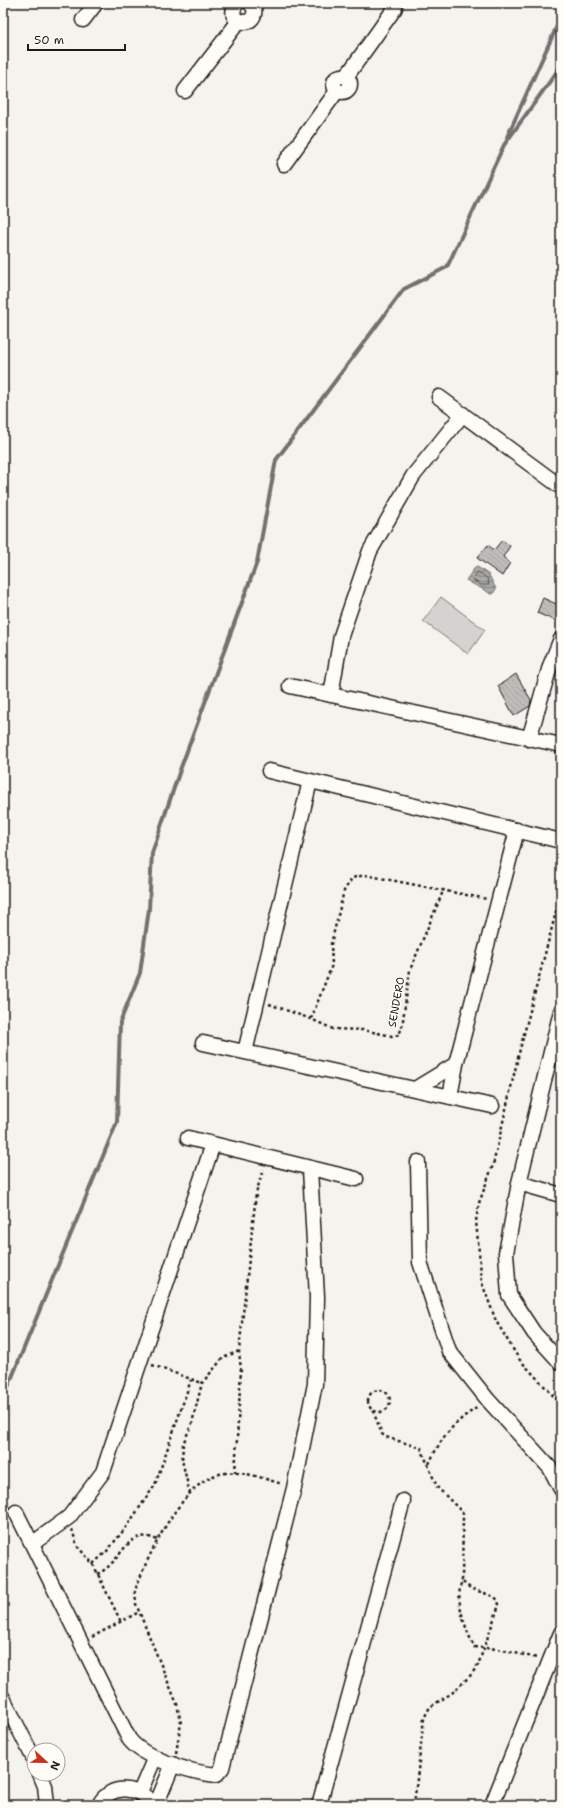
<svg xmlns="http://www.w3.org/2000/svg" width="564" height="1808" font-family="'Shantell Sans',sans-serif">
<defs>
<pattern id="water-rules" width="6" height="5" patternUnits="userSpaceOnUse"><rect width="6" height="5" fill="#abaaa6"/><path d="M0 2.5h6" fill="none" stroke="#8a8a86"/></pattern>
<pattern id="building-back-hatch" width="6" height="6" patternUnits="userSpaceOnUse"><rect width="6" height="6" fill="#bebdba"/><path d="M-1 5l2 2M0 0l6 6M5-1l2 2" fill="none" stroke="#a3a29f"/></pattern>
</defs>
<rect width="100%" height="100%" fill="#f4f3ee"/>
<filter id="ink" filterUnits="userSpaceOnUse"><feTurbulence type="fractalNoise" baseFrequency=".025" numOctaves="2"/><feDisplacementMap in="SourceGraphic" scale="8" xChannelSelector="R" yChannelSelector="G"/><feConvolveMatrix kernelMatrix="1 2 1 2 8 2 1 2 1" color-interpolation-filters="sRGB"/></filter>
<g filter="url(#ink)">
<path fill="#d4d3cf" stroke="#787876" d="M441,597L485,630L468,654L423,621Z"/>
<path fill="url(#water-rules)" stroke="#72716f" d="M476,566L489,575L496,589L493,594H490C487,590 473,585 466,580Z"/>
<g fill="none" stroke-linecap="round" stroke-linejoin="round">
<path stroke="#555553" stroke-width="1" d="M478,572L487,578L489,585H481L473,580Z"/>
<path stroke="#72716f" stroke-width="4" d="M507,137L561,17
M3,1399L117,1122L120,1022L140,973L149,909L152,853L180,770L257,562L276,460L404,289L447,267L504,145L561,66"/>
</g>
<path fill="url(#building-back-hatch)" stroke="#1c1c1c" d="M502,540L510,546L503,557L510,563L502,576L477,558L488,545L494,550Z
M543,598L561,606V623L537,613Z
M516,674L531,700L530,706L514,716L498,686Z"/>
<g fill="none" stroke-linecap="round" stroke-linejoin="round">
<g stroke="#1c1c1c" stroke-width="17">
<path id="minor" d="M237,3C222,24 258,30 254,8L250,3
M83,20L96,3
M334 84a8 8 0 1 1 16 0a8 8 0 1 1-16 0Z
M346,77L395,8
M185,91L239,21
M284,164L337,91
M439,397L561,487
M290,686L561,745
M331,695L341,636L370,551L413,476L463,414
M529,739L550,666L561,639
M269,771L561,841
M561,1011L519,1183L506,1253L509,1295L534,1333L561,1363
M203,1043L492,1106
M245,1052L310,781
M415,1089L456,1064
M450,1097L456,1064L517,830
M188,1138L356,1179
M418,1162L420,1262L449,1351L488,1400L550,1468L561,1489
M519,1183L561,1195
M16,1512L129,1739C144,1759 191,1772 216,1775L222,1768L294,1488L315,1384L317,1297L310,1169
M32,1544L69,1517L103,1472L213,1144
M3,1698L34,1759
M40,1774L45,1786L47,1805
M140,1792L155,1757
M99,1805C111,1782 140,1787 154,1805
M156,1805L173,1764
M319,1805L403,1501
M492,1805L561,1633"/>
</g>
<path stroke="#1c1c1c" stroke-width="2.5" stroke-dasharray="3 3" stroke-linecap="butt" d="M561,893L519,1053L493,1165L479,1203L476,1221L482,1283L496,1321L519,1359L561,1404
M269,1004L311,1019L333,1029L363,1030L392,1036L399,1035L402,1027L410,970L444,889
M311,1019L332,965L331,944L344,891L352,878L365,875L487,899
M152,1365L202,1383
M368 1401a11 11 0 1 1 22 0a11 11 0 1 1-22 0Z
M373,1411L382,1434L386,1437L421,1448L437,1487L463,1513L462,1581C454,1600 466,1629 474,1647L498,1649L537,1658
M429,1464C441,1437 453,1423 478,1407
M235,1473L241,1371L239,1351L256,1194L263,1169
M190,1494L182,1460L183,1444L192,1423L202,1383L223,1358L239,1351
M72,1529L77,1546L93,1564L121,1622
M93,1564L107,1551L127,1526L155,1485L191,1380
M97,1574C122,1564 126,1525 157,1540
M92,1637L139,1612
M176,1753L181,1723L177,1704L136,1604C136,1600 135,1595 135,1591C137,1584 141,1576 144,1568C157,1539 184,1486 216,1475C237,1468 262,1478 282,1484
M3,1804V1805
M414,1805L424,1718L430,1707L452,1693L470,1676L478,1665L499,1605L498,1600C487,1591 472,1593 462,1581
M559,1805L561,1800"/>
<use href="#minor" stroke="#fdfcf7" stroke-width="14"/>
</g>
</g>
<g text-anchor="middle" stroke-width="3" stroke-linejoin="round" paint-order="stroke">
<g font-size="11" fill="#1c1c1c" stroke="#fdfcf7">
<text transform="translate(396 1002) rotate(-80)" y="4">SENDERO</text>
</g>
</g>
<rect width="564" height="1808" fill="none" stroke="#fdfcf7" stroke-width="16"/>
<rect x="8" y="8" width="548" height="1792" fill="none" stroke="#1c1c1c" stroke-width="1.5" filter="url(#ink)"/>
<g transform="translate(46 1762) rotate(112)"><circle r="19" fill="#fdfcf7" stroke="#a3a29f"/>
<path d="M0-3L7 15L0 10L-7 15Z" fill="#c8321e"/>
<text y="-6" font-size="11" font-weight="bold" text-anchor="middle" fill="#1c1c1c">N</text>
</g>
<path d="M28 44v6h97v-6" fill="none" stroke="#1c1c1c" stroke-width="2"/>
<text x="34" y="44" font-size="12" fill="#1c1c1c" stroke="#fdfcf7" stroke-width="3" paint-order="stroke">50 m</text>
</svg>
